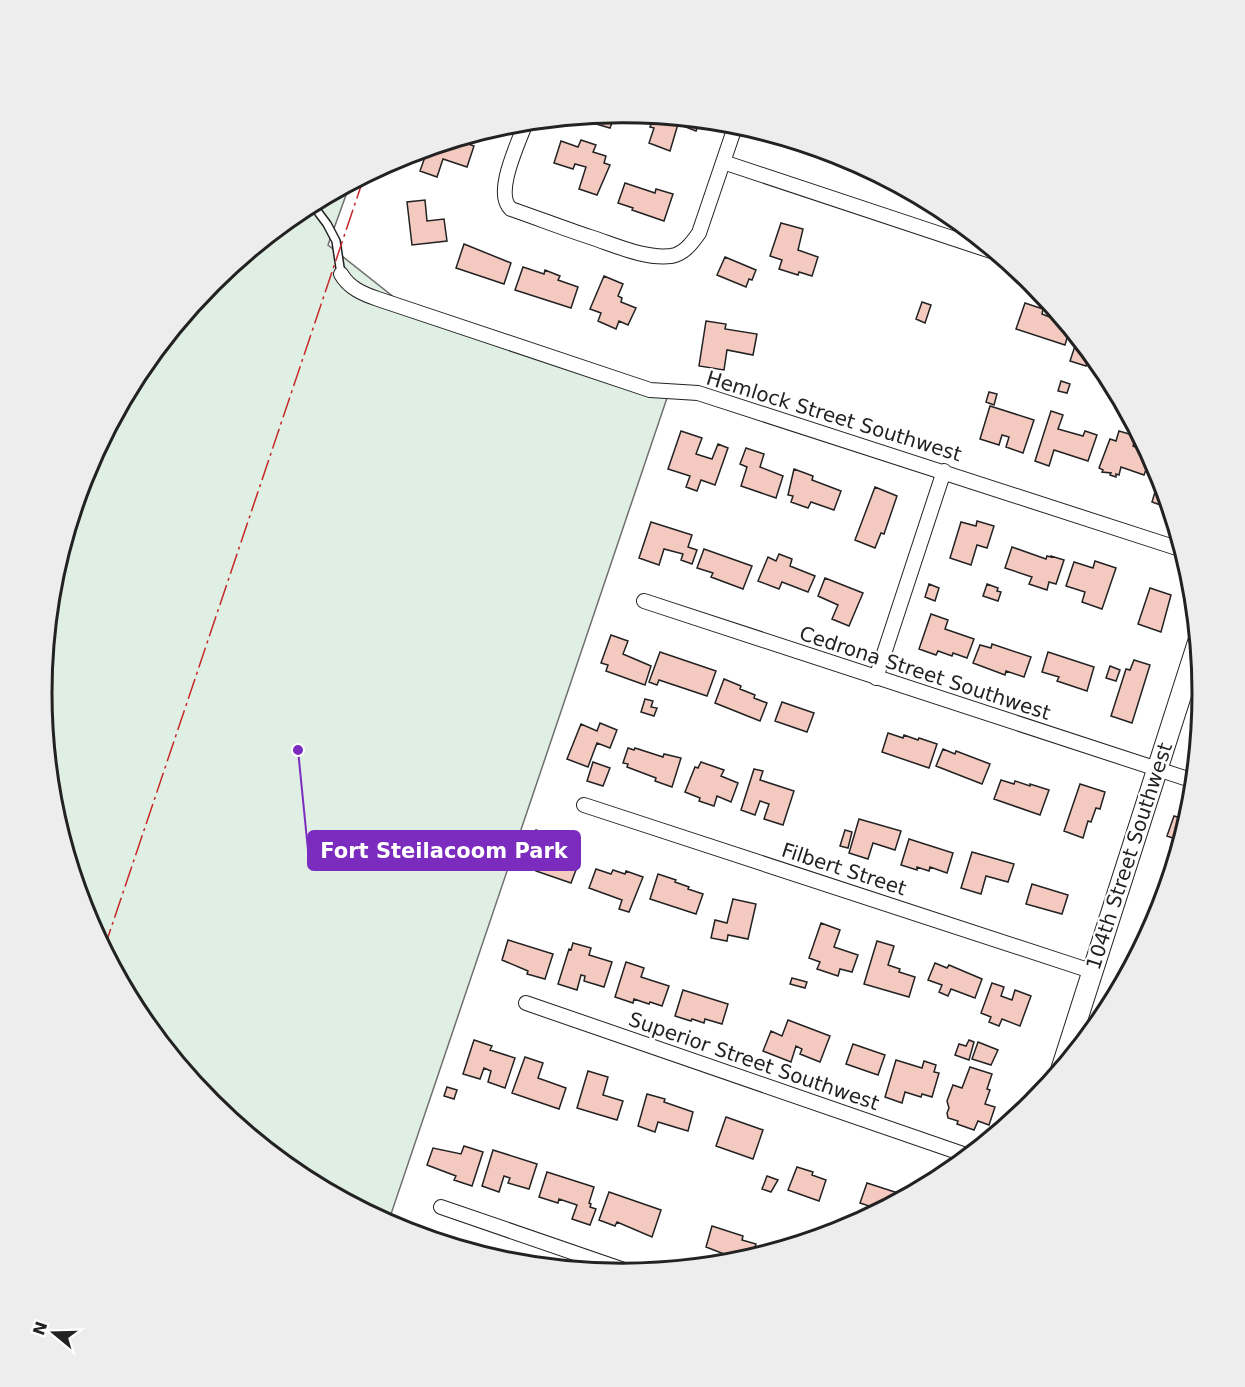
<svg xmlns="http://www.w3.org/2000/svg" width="1245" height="1387" font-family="'DejaVu Sans',sans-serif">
<rect width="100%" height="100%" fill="#fff"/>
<path fill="#e0efe3" stroke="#6f6f6f" stroke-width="1.5" d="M350,184L328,245L409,309L667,398L388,1223L300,1176L212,1104L140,1016L86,915L53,806L42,693L53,580L86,471L140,371L212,283L300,211Z"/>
<path fill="#f3c9c0" stroke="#222" stroke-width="1.5" d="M607,115L614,117L610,128L579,119Z
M654,116L700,121L696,131L678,124L670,151L649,143L654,128L650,127Z
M457,140L474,146L467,167L443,159L437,177L420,171L426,154L429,155L431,148Z
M581,140L596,145L593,152L606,156L604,163L610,165L597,195L579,189L586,167L575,164L573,169L554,163L561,141L578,147Z
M825,151L845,157L857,164L856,167L823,157Z
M625,183L655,193L656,189L673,194L664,221L632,210L633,208L618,203Z
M425,200L427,221L444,219L447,241L412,245L407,202Z
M781,223L803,229L798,250L818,257L812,276L799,272L798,275L779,269L782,260L770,256Z
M464,244L511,263L504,284L456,268Z
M725,257L756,270L752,280L749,279L746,287L717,275Z
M523,267L544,274L545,270L560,276L558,280L578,287L571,308L515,290Z
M604,276L623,284L618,296L622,298L621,302L636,308L628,325L619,321L616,329L598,321L601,313L590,309Z
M922,302L931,305L925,323L916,319Z
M1025,303L1043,309L1042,314L1067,324L1070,328L1065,345L1016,329Z
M706,321L726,324L725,329L757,334L753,355L727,350L724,370L699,366Z
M1078,337L1092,354H1090L1086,366L1070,361Z
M1061,381L1070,384L1067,393L1058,391Z
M989,392L997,394L994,405L986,402Z
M990,406L1034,420L1023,453L1006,447L1009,437L1002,435L999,445L980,439Z
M1051,411L1063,415L1058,429L1083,436L1085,431L1097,435L1088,461L1054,450L1049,466L1035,461Z
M681,431L702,438L696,454L712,459L718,444L728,448L715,485L701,480L697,491L686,487L690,476L668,469Z
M1119,431L1136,436L1133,446L1148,452L1151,456L1144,475L1121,467L1119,475L1116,474V477L1110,475L1111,473L1102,472L1103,470L1099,468L1110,439L1116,441Z
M746,448L764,454L760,467L783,476L776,498L741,486L747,467L740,464Z
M794,469L813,476L812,480L841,491L834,510L811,502L808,508L791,502L793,496L788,495Z
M1158,482L1162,483L1168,502L1166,507L1152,502Z
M875,487L897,496L884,534L881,533L875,548L855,540Z
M977,521L994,526L987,548L977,545L971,565L950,558L961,522L976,526Z
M651,522L692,535L688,547L697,550L692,564L681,560L683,554L664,549L659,565L639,558Z
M1012,547L1046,559L1047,556L1051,557V556L1064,560L1056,584L1049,582L1047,590L1029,584L1032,577L1005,568Z
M704,549L752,566L743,589L711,577L713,573L697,568Z
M779,554L792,559L790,566L815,576L808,592L782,582L779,589L758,581L768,557L776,561Z
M1095,561L1116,568L1102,609L1082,602L1085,592L1066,586L1074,562L1093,568Z
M825,578L863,593L849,626L832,619L838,605L818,596Z
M929,584L939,588L935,601L925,597Z
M987,584L998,588L997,591L1001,592L998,601L983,596Z
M1150,588L1171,595L1161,632L1138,624Z
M931,614L948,620L945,629L974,639L967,658L953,653L952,656L938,651L936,655L919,649Z
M611,635L628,641L623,654L651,666L645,685L606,671L608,665L601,663Z
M992,644L1031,657L1024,677L1006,671L1005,675L973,663L980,645L991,648Z
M660,652L716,671L707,696L659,680L657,685L649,682Z
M1048,652L1094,667L1087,691L1057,681L1059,677L1042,672Z
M1134,660L1150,665L1132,723L1111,716L1126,669L1130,670Z
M1110,666L1120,670L1116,681L1106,678Z
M724,679L741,686L740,689L755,695L754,698L767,703L760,721L715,703Z
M645,699L653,701L651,707L657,708L654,716L641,712Z
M782,702L814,713L807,732L775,721Z
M600,723L617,730L610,748L597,743L588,767L567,759L581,724L597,731Z
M888,733L903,738L904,735L918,740L919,738L937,744L929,768L882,752Z
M628,748L634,750L635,748L663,757L664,754L681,758L672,787L655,781L656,778L627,767L628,764L623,763Z
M943,749L955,754L956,751L990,764L982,784L936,766Z
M593,762L610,768L603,786L587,781Z
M701,762L724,770L721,776L738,783L731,802L717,796L714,806L699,801L700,798L685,792L695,767L698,768Z
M754,769L763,771L760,780L794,791L783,825L764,819L769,804L760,801L755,815L741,810Z
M1001,780L1014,784L1015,781L1030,786V784L1049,790L1040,815L994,799Z
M1080,784L1105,792L1100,809L1096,808L1091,822L1088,821L1083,838L1064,831Z
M1174,816L1188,820L1181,841L1167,836Z
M859,819L901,831L895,850L873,843L868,859L849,853Z
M536,830L555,837L550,852L579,862L571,883L536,871L538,865L532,863L536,851L529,849Z
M845,830L852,832L848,848L840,846Z
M909,839L953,853L947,873L930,867L929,871L917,867V870L901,865Z
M972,852L1014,864L1008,882L986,876L981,894L961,888Z
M596,869L611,874L613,870L625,874L626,871L643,877L629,912L619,909L622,900L589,888Z
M658,874L676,880L675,882L689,887L688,889L703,894L696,914L650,899Z
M1032,884L1068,895L1062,914L1026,904Z
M733,899L756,904L748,939L728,935L727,941L711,938L715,920L727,923Z
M821,923L840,930L834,947L858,955L852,972L840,969L838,976L817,969L820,962L809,958Z
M508,940L553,954L545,979L527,974L528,971L502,960Z
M877,941L894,946L888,965L900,969L899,972L915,977L909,997L864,984Z
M573,943L591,948L589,955L612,962L604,987L584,981L585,976L581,975L577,990L558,984L569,949L571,950Z
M626,962L644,968L641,977L669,986L662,1006L650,1002L649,1004L634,999L633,1003L615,997Z
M935,963L947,968L949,965L982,979L975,998L951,989L948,996L939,992L942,985L928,980Z
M792,978L807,982L805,988L790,984Z
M992,983L1004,987L1001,996L1012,1000L1015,990L1031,996L1020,1026L1002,1019L999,1026L989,1022L991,1017L981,1013Z
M683,990L728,1004L722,1024L705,1019L704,1023L692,1019L691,1021L675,1016Z
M788,1020L830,1036L820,1062L800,1054L802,1049L796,1046L791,1062L763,1051L771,1031L782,1036Z
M474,1040L492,1046L490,1050L515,1058L505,1088L488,1082L491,1071L484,1068L480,1079L463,1074Z
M969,1040L974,1042L969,1060L955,1055L959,1044L966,1046Z
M978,1042L998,1050L991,1065L972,1059Z
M853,1044L885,1055L878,1075L846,1064Z
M525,1057L543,1063L538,1078L566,1088L559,1109L512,1093Z
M896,1060L922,1068L924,1061L936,1065L934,1072L939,1073L932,1097L922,1094L921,1097L905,1092L902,1103L885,1097Z
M970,1067L992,1074L987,1089L990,1090L985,1104L995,1107L989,1125L978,1121L974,1130L957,1124L958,1121L948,1118L947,1113L949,1108L947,1101L953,1085L962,1088Z
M588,1071L608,1077L603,1095L623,1101L617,1120L577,1108Z
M447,1087L457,1090L454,1099L444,1096Z
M647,1094L665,1099L664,1102L693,1112L688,1131L658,1122L655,1132L638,1126Z
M726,1117L763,1130L753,1159L716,1146Z
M464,1146L483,1152L472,1186L454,1180L456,1176L427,1165L433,1148L461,1154Z
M493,1150L537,1164L529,1189L508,1183L510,1178L504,1176L499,1192L482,1186Z
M797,1167L813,1172L812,1175L826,1180L819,1201L788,1190Z
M547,1172L594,1187L589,1203L591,1204L590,1207L596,1209L590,1225L572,1219L577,1205L559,1199L558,1203L539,1197Z
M767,1176L778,1180L771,1192L762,1189Z
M867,1183L901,1194L898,1201L881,1210L860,1203Z
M609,1192L661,1210L652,1237L617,1222L615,1226L599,1220Z
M712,1226L743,1236L742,1240L756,1244L751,1258L742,1261L706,1247Z"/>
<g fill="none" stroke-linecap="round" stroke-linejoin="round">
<g stroke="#222" stroke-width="10">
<path id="lane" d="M312,204L327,224L336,241L341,274"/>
</g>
<g stroke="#222" stroke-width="16">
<path id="street" d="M526,122C519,142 493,194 511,209C537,218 563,228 590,237C615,245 644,259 671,256C684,254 692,243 699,233L736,124
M723,162L997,253
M341,274C349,288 363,294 378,299L650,390L698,393L1183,550
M644,601L1194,781
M876,678L944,471
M584,805L1091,971
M526,1003L969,1156
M441,1207L633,1273"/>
</g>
<g stroke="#222" stroke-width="22">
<path id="secondary" d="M1061,1070L1198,642"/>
</g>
<use href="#lane" stroke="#fff" stroke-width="7"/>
<use href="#street" stroke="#fff" stroke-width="14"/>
<use href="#secondary" stroke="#fff" stroke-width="20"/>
<path stroke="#c62828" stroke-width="1.5" stroke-dasharray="21 4.5 3 4.5" stroke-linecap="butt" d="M104,949L364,177"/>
</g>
<g text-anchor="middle" stroke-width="4.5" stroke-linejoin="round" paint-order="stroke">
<g font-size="20" fill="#222" stroke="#fff">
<text transform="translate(834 416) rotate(17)" y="7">Hemlock Street Southwest</text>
<text transform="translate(925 673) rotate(18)" y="7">Cedrona Street Southwest</text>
<text transform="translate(1129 856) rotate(-72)" y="7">104th Street Southwest</text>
<text transform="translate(844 869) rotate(18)" y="7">Filbert Street</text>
<text transform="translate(754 1061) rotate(19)" y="7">Superior Street Southwest</text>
</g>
</g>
<path d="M0 0H1245V1387H0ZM52 693a570 570 0 1 1 1140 0a570 570 0 1 1-1140 0Z" fill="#ededed" fill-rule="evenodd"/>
<path fill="none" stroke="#222" stroke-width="3" d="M52 693a570 570 0 1 1 1140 0a570 570 0 1 1-1140 0Z"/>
<path fill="none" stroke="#7b2cbf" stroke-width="2" d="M298 750L308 850"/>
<circle fill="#7b2cbf" stroke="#fff" stroke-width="2" cx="298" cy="750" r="6"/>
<rect fill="#7b2cbf" stroke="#7b2cbf" stroke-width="2" x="308" y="831" width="272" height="39" rx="6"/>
<g font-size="21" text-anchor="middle" font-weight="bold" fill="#fff">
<text x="444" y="858">Fort Steilacoom Park</text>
</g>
<g transform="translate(54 1333) rotate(289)" stroke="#ffffff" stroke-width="4.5" paint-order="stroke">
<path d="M0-4.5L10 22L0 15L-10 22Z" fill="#222222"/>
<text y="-9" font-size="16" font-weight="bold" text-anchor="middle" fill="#222222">N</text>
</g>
</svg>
